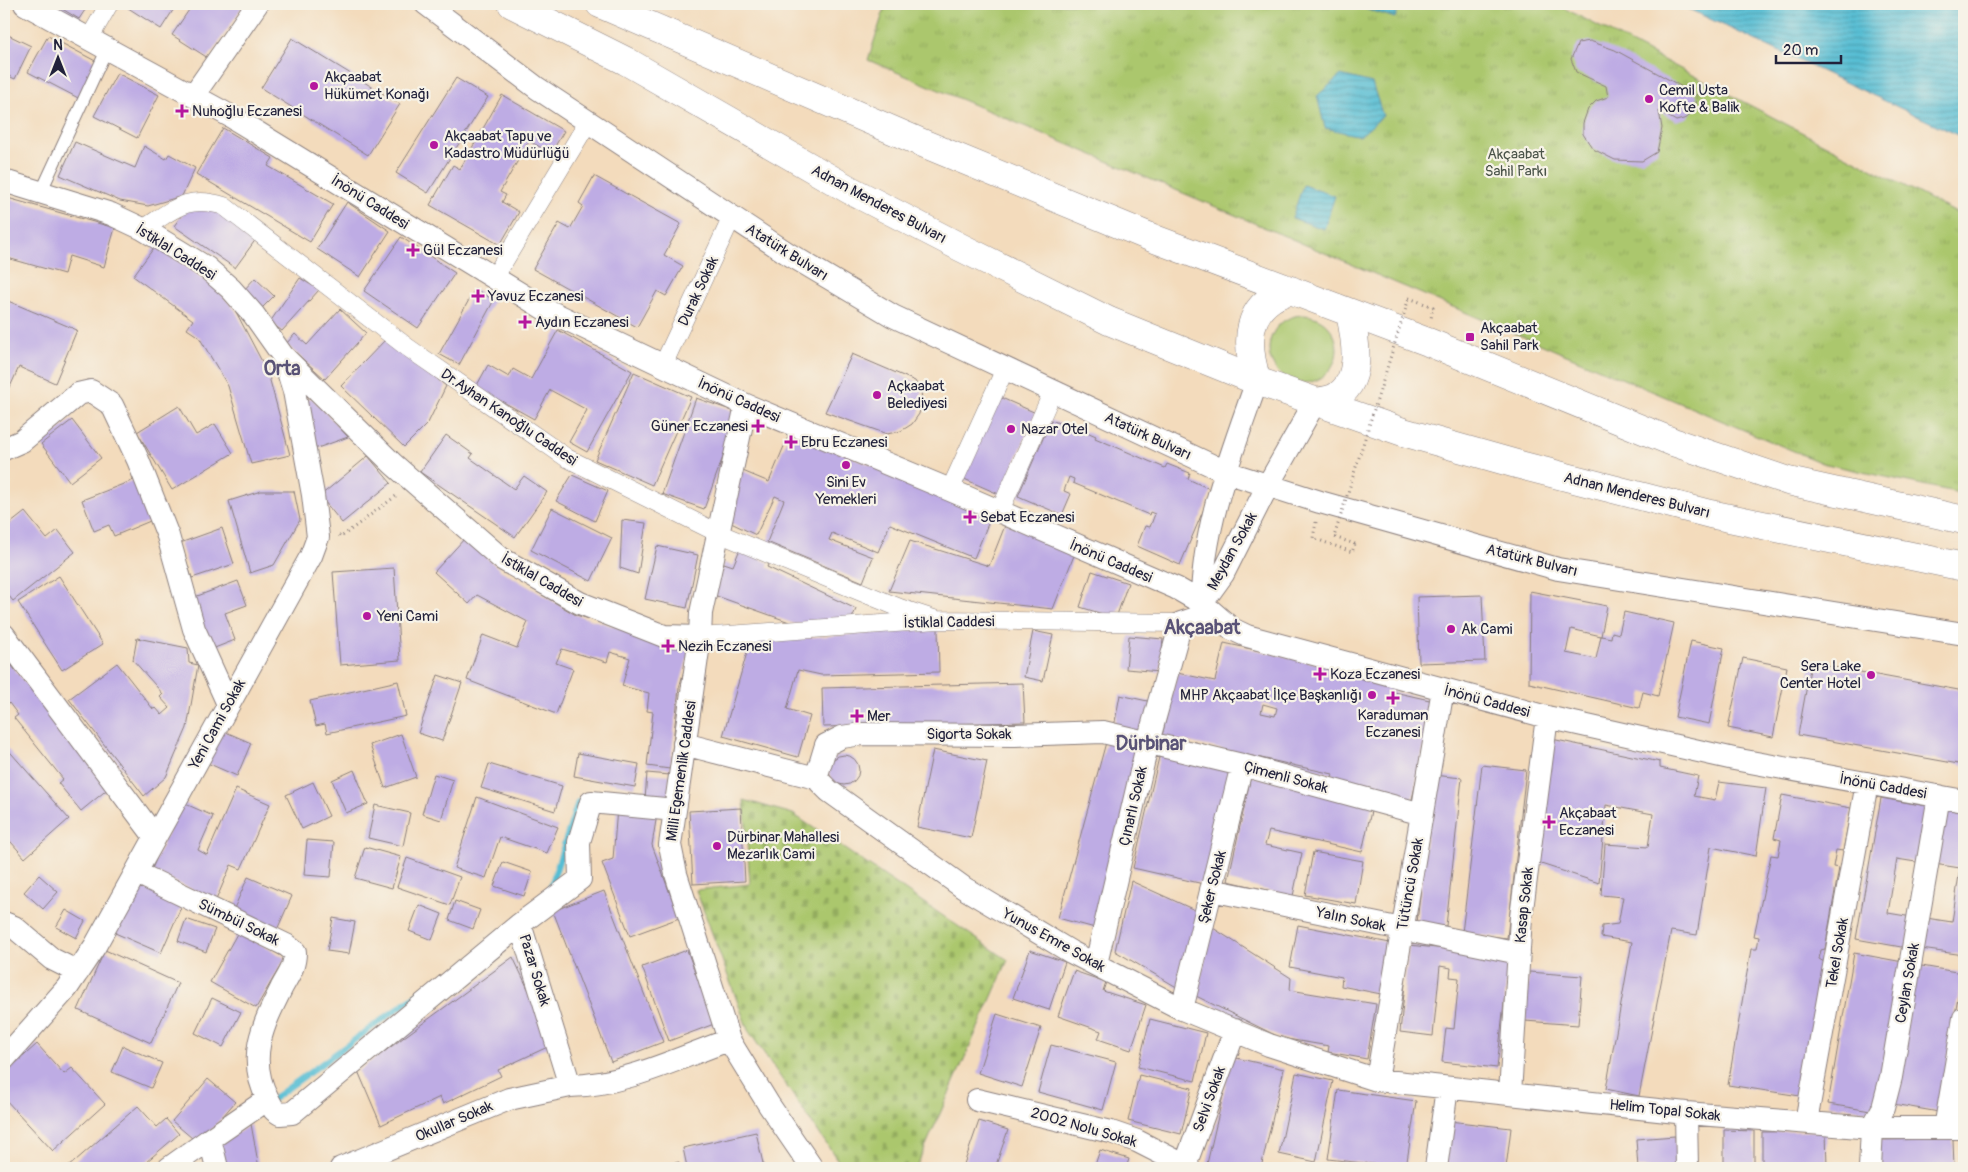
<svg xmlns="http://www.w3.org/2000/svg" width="1968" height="1172" font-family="Pangolin,sans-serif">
<defs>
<pattern id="cemetery-stones" width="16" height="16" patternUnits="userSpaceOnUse" patternTransform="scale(1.25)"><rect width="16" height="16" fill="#abc76d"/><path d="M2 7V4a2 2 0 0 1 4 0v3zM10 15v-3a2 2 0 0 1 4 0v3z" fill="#93ab5f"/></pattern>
<pattern id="park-tufts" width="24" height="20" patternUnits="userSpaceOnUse" patternTransform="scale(1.25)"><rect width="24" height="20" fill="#abc76d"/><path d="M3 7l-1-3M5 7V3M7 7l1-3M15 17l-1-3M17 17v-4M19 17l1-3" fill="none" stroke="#93ab5f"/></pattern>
<pattern id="water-rules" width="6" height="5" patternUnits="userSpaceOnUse" patternTransform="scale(1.25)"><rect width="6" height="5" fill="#57bed4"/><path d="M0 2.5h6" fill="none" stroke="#489aad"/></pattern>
</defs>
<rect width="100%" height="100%" fill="#f7f3e8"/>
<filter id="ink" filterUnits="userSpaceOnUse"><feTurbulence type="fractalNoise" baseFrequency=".02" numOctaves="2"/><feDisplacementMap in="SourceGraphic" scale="10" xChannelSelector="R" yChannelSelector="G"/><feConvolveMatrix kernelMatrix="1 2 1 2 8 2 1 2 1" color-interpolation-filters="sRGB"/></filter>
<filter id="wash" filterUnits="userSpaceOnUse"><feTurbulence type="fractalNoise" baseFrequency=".0096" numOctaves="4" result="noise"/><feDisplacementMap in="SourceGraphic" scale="20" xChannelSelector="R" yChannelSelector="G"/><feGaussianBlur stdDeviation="1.12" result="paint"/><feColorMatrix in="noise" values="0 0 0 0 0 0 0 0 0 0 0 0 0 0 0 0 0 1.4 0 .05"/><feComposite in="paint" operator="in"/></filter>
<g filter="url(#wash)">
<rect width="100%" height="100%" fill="#f3dbbc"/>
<path fill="#abc76d" stroke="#667454" d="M1269 349a34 34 0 1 1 68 0a34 34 0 1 1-68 0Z"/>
<path fill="url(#cemetery-stones)" stroke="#667454" d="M744,800L793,814L1008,960L916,1168H843L748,1030L696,890L750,884Z"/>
<path fill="url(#park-tufts)" stroke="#667454" d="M886,4H1556L1964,217V494L1822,463L868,60Z"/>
<path fill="url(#water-rules)" stroke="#3c7088" d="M1365,4H1400L1395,18L1364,8Z
M1678,4H1964V138Z
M1341,75L1372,83L1383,116L1360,136L1325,128L1317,96Z
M1303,185L1335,196L1324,229L1292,218Z"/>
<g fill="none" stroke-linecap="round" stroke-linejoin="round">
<path stroke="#57bed4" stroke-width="6" d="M549,892L578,802
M273,1099L419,993"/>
</g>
<g id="blocks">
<path fill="#beace4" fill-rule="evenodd" d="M54,4H89L79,19Z
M122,4H177L161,29Z
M193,4H244L208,58L172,35Z
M4,33L31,46L15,79L4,74Z
M48,36L103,65L84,101L28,72Z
M292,38L400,104L368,155L261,88Z
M1590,41L1615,50L1697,95L1696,106L1687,118L1676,121L1659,111L1662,128L1657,152L1642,161L1615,160L1593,149L1583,134V123L1588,109L1596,101L1608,97L1606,86L1576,72L1571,59L1578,43Z
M117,73L159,95L137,138L94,116Z
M456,78L488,97L428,193L396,173Z
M502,95L564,131L551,153L529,141L500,192L506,195L502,202L519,212L500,245L430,205L453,165L460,169Z
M223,128L273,158L268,166L333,204L310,242L196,174Z
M75,142L135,168L144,146L166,159L169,154L195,168L182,196L148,206L120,201L60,175Z
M594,176L681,224L664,255L683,266L666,296L657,291L637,327L533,269L559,223L570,229L583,206L579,203Z
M4,197L115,228L104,267L69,256L64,274L4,257Z
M347,202L390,231L360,277L317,249Z
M216,205L259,235L235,268L174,226L186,209Z
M401,237L455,273L418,328L364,291Z
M156,245L217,289L235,310L268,373L290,455L251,464L228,386L199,337L187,329L193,320L133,276Z
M255,278L274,296L262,308L243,291Z
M300,278L319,290L282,331L270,322Z
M475,289L494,300L459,365L439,354Z
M8,301L77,330L55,383L19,367L10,387L4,384V312Z
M340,309L366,333L325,379L286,344L295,334L307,345Z
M558,330L632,371L587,452L569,442L587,410L550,390L534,419L476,387L488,365L509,377L513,369L531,379Z
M386,339L446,386L428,423L404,447L341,386Z
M852,354L915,381L921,390L922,401L919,414L912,424L901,431L887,434L825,412Z
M634,372L691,397L652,485L595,460Z
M997,396L1036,413L1001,495L962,478Z
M312,398L348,437L309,451L300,402Z
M696,398L739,413L704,509L662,494Z
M179,406L196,435L215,424L233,453L172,490L137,432Z
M72,420L101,458L70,482L41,444Z
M1051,420L1072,428L1073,426L1096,436L1095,438L1165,468L1167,464L1190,473L1188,479L1212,490L1180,565L1137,546L1145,526L1150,527L1155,514L1150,512L1149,515L1073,483L1074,479L1069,477L1064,491L1071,494L1062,515L1018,496Z
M790,432L992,514L974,558L890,524L878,552L832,533L829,540L873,557L863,582L767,542L784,500L775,496L756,535L727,521L738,469L769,482Z
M446,435L473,454L470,458L514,489L524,476L547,492L515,537L420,472Z
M368,456L391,483L342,523L320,496Z
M572,475L608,491L595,521L556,501Z
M139,478L155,519L114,536L109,525L94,531L82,500Z
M261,491H294L300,520L274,565L250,573L229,501Z
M552,508L612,538L591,581L531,550Z
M25,512L47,539L58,530L75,552L13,601L4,590V525L6,527Z
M622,520L646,523L638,574L620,568Z
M1006,523L1075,553L1053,609L889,591L910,541L989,566Z
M222,528L234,564L192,578L180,543Z
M465,538L500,570L576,615L690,649L679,688L670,769L647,766L653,712L647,711L649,693L622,686L630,658L610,652L607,662L562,649L556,663L573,669L556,714L467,680L483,635L517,648L528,622L477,595L469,604L434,572Z
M657,546L698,555L687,608L645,599Z
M740,549L769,563L767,567L856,609L850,623L795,624L711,594L724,563L733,566Z
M394,568L400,660L340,665L333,572Z
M1092,571L1128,583L1116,618L1080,607Z
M59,576L103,644L62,670L18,602Z
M238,581L247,605L225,613L235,640L212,649L192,598Z
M1530,591L1607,606L1601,636L1571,629L1566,653L1596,659L1601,636L1611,638L1612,632L1619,634L1624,612L1674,623L1658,696L1643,692L1639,708L1529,683Z
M1482,595L1485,661L1419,663L1417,597Z
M938,628L939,672L821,675L798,670L787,709L810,716L798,757L723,736L750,642Z
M1033,631L1053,635L1043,681L1024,677Z
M1129,636L1163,639L1160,672L1126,669Z
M137,638L188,648L189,663L198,665L187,728L166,777L144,796L69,699L117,663L153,709L156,708L162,715L170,708L160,697L163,694L133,660Z
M1691,641L1724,648L1709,724L1675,717Z
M1224,643L1397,681L1394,692L1434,701L1411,804L1330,786L1333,774L1162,736L1177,673L1215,681ZM1263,704L1277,708L1275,716L1261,713Z
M4,656L109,788L81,811L58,783L63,779L14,718L18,715L9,703L4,708Z
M1743,658L1787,667L1773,737L1728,728Z
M1811,663L1964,691V765L1798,735Z
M438,675L462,683L442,741L418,733Z
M398,681L406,716L327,733L325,724L316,726L310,701Z
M1023,683L1025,722L823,727L822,688Z
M1120,695L1152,702L1146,734L1114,727Z
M219,729L251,743L237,776L205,762Z
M401,734L416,777L385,788L370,745Z
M1108,735L1145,745L1095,928L1058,918Z
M1547,738L1660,762V768L1698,776L1694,796L1715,800L1719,782L1766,788L1756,856L1711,847L1697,935L1671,931L1639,1096L1606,1089L1632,942L1601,937L1602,926L1618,924L1623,897L1601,895L1605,844L1648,847L1653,814L1606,805L1599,883L1535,862Z
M4,745L69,819L25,858L4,834Z
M933,750L987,761L971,838L917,827Z
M578,753L639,764L635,787L574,776Z
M1160,753L1235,770L1208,885L1133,868Z
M829 770a15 15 0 1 1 30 0a15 15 0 1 1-30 0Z
M489,764L562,786L555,811L481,788Z
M1482,765L1526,770L1507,938L1462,933Z
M354,770L368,804L346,813L332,780Z
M647,773L670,775L668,801L645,800Z
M434,774L453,780L441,820L422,814Z
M1433,775L1462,778L1446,926L1417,923Z
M1251,776L1373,802L1362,852L1269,831L1265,845L1302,853L1293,896L1228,881Z
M313,782L329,816L302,829L286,795Z
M236,789L270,804L241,869L231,865L216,900L151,871L181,802L213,816L198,850L207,855Z
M1782,795L1851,808L1843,851L1836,850L1833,867L1839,868L1825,949L1821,950L1819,959L1824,962L1800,1096L1728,1085L1751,949H1757L1759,937L1754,936L1771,855L1778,856L1781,840L1774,838Z
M477,797L558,827L547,853L500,837L486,878L454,868Z
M1881,798L1932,807L1922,863L1897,859L1888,913L1912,917L1907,948L1856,939Z
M375,805L410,813L403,846L368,838Z
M617,808L657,814L652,845L679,918L630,936L602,863L613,859Z
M741,808L745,881L693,884L689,811Z
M1942,809L1964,812V955L1921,949L1926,918L1952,922L1960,868L1934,864Z
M307,840L334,842L331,877L304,875Z
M365,847L401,857L392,888L355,878Z
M1313,852L1363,861L1356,904L1305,895Z
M407,858L460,877L450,905L397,887Z
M503,862L532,872L524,896L494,886Z
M39,875L58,892L43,909L24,892Z
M248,877L292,896L276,932L232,913Z
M1131,881L1199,912L1180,989L1115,951Z
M137,885L182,905L161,953L115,933Z
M604,891L663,1042L611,1062L553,911Z
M455,901L480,910L473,929L449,920Z
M419,905L442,914L432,940L409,931Z
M66,910L85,921L76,938L56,927Z
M333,918L355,922L349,954L327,951Z
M186,919L215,929L206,952L178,941Z
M1298,925L1390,943L1381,994L1341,986L1342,977L1290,967Z
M1213,928L1291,978L1290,990L1376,1004L1367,1059L1328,1052L1329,1046L1281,1038L1196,996Z
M238,932L285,958L256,1008L210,982Z
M1409,945L1509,956L1497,1068L1442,1062L1446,1028L1454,1029L1459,978L1450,977L1451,968L1440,966L1433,1036L1400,1032Z
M105,950L178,983L151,1043L78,1010Z
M687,950L714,1024L669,1041L642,967Z
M1030,950L1065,962L1049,1010L1013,998Z
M1854,953L1903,962L1877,1112L1828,1104Z
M513,957L554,1044L498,1070L501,1076L443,1104L440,1097L381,1125L358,1071Z
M1916,965L1962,973L1939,1112L1893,1104Z
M1074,971L1106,982L1103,991L1146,1005L1131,1050L1098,1039L1101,1031L1058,1016Z
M1529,972L1582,976L1578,1025L1525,1021Z
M212,998L241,1012L223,1047L195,1033Z
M997,1014L1041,1028L1022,1087L978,1073Z
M1150,1019L1206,1033L1195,1081L1138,1067Z
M37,1044L64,1074L72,1068L105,1104L53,1151L4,1098V1074Z
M1051,1045L1116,1062L1103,1110L1038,1092Z
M123,1046L162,1063L151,1088L112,1072Z
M1232,1057L1284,1069L1261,1168H1206Z
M1296,1073L1333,1081L1316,1162L1279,1154Z
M1139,1075L1192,1088L1181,1134L1128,1121Z
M208,1079L235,1102L199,1144L172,1121Z
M1964,1079V1103H1960Z
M1338,1090L1416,1101L1406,1168L1328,1159Z
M138,1106L157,1127L166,1119L179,1134L139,1168H67Z
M979,1121L1008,1130L995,1168L963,1167Z
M1449,1121L1511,1128L1506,1168L1444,1166Z
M251,1124L259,1168H227L217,1147Z
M1724,1130L1754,1131V1168H1724Z
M1826,1131L1827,1167L1762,1168V1132Z
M756,1132L764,1168H683L687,1167L683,1148Z
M1675,1136L1677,1168H1638L1636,1139Z
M1953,1139L1954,1168H1878V1140Z
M1100,1150L1129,1159L1126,1168H1094Z
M679,1162L680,1168H656L655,1167Z"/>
</g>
</g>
<g filter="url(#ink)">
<use href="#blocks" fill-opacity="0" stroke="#8a7e7c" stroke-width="1"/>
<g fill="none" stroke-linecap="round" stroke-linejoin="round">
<g stroke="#8a7e7c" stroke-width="13">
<path id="service" d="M41,192L107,49"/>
</g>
<g stroke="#8a7e7c" stroke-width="19">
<path id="pedestrian" d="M89,39L109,4
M143,229C173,210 187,194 224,206L407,347L567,458L718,533L900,608L937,620
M494,278L588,122
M663,365L732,217
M950,490L1005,369
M999,513L1053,391
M700,637L937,620L1181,623"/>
</g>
<g stroke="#8a7e7c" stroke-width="24">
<path id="minor" d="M25,4L232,117L545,309L746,405L950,490L1176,588L1202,603L1232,629L1247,636L1547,717L1734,759L1964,801
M426,4L537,88L787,253L893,316L1226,472L1320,502L1558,569L1964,634
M193,96L257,4
M4,181L111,214L143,229L207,268L231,289L254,315L283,356L393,464L502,559L580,603L664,636L700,637
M1257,381C1232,453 1202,527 1202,603L1223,574L1268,485L1315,402
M746,405L701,613L700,637L670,845L676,874L729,1040L769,1105L812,1168
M4,449L22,441L78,394L91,391L112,405L138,460L168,536L194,629L228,704
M4,635L155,837
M684,744L816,778L829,791L964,888L1071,952L1182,1009L1269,1045L1377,1080L1686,1113L1872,1128H1964
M816,778L826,745L842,737L862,734L1014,735L1103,732L1242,765L1422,814
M675,810L591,802L579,842L580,879L520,924L570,1086C622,1086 681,1057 729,1040
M137,873L286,945L295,952C295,967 289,974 282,987C263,1025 246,1058 268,1099L210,1139L217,1168
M1211,890L1519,953
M4,923L14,927L52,959L78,972
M1096,964L1148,742L1181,623L1212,613
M1182,1009L1242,765
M4,1059L67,988L95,946L311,556L318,537L313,495L294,391L284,359
M1377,1080L1443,689
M1510,1094L1521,917L1547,717
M268,1099L274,1110L280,1114L292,1113L520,924
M977,1100L1111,1132L1137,1141L1186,1166
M1686,1113L1687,1168
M1806,1122L1867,783
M1945,1128L1964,1018
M169,1168L210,1139
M341,1168L509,1099L570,1086
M1188,1168L1187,1160L1235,1030
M1436,1168L1447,1088
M1870,1168L1872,1128L1883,1108L1891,1077L1939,796"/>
</g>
<g stroke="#8a7e7c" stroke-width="29">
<path id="trunk" d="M512,4L626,61L850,190L960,247L1109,321L1257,381L1403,432L1520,465L1710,514L1964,567
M600,4L920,142L1155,239L1428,342L1673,442L1788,481L1964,520
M1257,381C1245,343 1244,303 1291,290
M1315,402C1321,401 1329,400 1334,398C1365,382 1355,338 1350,313"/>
</g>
<path stroke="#8a7e7c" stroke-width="3" stroke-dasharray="1 4" stroke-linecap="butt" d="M1409,298L1433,307L1431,319
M1316,522L1313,538L1352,552L1355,544
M339,535L341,537L396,496"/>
<use href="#service" stroke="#fff" stroke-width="11"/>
<use href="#pedestrian" stroke="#fff" stroke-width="18"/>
<use href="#minor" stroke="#fff" stroke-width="22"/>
<use href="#trunk" stroke="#fff" stroke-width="28"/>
<path stroke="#8a7e7c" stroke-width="3" stroke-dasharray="1 4" stroke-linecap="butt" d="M1355,544L1334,537L1409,298"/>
</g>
</g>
<g fill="#b5179e" stroke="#f7f3e8" stroke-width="2">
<circle cx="314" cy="86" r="5"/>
<circle cx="1649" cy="99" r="5"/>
<path d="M179.5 103.5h5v5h5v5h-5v5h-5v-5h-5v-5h5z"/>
<circle cx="434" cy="145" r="5"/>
<path d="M410.5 242.5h5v5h5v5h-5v5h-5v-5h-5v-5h5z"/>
<path d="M475.5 288.5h5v5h5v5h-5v5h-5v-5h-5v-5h5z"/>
<path d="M522.5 314.5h5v5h5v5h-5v5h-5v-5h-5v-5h5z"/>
<rect x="1465" y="332" width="10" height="10" rx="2.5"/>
<circle cx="877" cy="395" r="5"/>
<path d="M755.5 418.5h5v5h5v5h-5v5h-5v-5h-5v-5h5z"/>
<circle cx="1011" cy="429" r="5"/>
<path d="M788.5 434.5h5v5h5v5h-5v5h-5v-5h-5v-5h5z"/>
<circle cx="846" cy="465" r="5"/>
<path d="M967.5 509.5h5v5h5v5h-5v5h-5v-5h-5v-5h5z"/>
<circle cx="367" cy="616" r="5"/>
<circle cx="1451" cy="629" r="5"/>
<path d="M665.5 638.5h5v5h5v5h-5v5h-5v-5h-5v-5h5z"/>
<path d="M1317.5 666.5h5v5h5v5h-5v5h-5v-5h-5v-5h5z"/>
<circle cx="1871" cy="675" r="5"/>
<circle cx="1372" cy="695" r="5"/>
<path d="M1390.5 690.5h5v5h5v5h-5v5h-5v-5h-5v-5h5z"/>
<path d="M854.5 708.5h5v5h5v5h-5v5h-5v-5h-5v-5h5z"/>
<path d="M1546.5 814.5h5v5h5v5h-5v5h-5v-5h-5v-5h5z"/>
<circle cx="717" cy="846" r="5"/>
</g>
<g text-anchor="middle" stroke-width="4.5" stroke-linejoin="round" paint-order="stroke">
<g font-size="15" fill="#22223b" stroke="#f7f3e8" text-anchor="start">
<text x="324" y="82">Akçaabat<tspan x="324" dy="17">Hükümet Konağı</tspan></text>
<text x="1659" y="95">Cemil Usta<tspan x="1659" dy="17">Kofte &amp; Balik</tspan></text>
<text x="192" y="116">Nuhoğlu Eczanesi</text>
<text x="444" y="141">Akçaabat Tapu ve<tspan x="444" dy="17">Kadastro Müdürlüğü</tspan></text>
<text x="423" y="255">Gül Eczanesi</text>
<text x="488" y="301">Yavuz Eczanesi</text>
<text x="535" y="327">Aydın Eczanesi</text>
<text x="1480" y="333">Akçaabat<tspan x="1480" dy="17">Sahil Park</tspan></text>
<text x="887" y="391">Açkaabat<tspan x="887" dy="17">Belediyesi</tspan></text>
<text x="748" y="431" text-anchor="end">Güner Eczanesi</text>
<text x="1021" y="434">Nazar Otel</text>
<text x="801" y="447">Ebru Eczanesi</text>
<text x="846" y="487" text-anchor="middle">Sini Ev<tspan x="846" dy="17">Yemekleri</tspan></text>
<text x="980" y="522">Sebat Eczanesi</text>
<text x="377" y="621">Yeni Cami</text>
<text x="1461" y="634">Ak Cami</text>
<text x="678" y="651">Nezih Eczanesi</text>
<text x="1861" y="671" text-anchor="end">Sera Lake<tspan x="1861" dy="17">Center Hotel</tspan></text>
<text x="1330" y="679">Koza Eczanesi</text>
<text x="1362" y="700" text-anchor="end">MHP Akçaabat İlçe Başkanlığı</text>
<text x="1393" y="720" text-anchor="middle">Karaduman<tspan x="1393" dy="17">Eczanesi</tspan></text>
<text x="867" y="721">Mer</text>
<text x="1559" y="818">Akçabaat<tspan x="1559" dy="17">Eczanesi</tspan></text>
<text x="727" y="842">Dürbinar Mahallesi<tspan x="727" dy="17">Mezarlık Cami</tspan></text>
</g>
<g font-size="15" fill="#4b544a" stroke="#f7f3e8">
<text x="1516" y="159">Akçaabat<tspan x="1516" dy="17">Sahil Parkı</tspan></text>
</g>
<g font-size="15" fill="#22223b" stroke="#f7f3e8">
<text transform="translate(370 202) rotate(32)" y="5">İnönü Caddesi</text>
<text transform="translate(879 204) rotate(28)" y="5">Adnan Menderes Bulvarı</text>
<text transform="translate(176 252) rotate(32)" y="5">İstiklal Caddesi</text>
<text transform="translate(787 252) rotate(32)" y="5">Atatürk Bulvarı</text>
<text transform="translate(698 291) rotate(-65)" y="5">Durak Sokak</text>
<text transform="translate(739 400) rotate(24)" y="5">İnönü Caddesi</text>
<text transform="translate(509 417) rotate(34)" y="5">Dr.Ayhan Kanoğlu Caddesi</text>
<text transform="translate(1148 436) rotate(25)" y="5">Atatürk Bulvarı</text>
<text transform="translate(1637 495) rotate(14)" y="5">Adnan Menderes Bulvarı</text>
<text transform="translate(1232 551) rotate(-61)" y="5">Meydan Sokak</text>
<text transform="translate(1532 560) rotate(14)" y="5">Atatürk Bulvarı</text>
<text transform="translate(1111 561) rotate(23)" y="5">İnönü Caddesi</text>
<text transform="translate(542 580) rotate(30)" y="5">İstiklal Caddesi</text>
<text transform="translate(949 622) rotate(-1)" y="5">İstiklal Caddesi</text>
<text transform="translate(1487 701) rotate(15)" y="5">İnönü Caddesi</text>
<text transform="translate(217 724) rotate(-61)" y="5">Yeni Cami Sokak</text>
<text x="969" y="739">Sigorta Sokak</text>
<text transform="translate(681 771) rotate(-82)" y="5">Milli Egemenlik Caddesi</text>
<text transform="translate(1286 777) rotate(15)" y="5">Çimenli Sokak</text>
<text transform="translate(1883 786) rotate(10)" y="5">İnönü Caddesi</text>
<text transform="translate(1133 806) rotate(-77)" y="5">Çınarlı Sokak</text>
<text transform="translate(1410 884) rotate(-80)" y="5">Tütüncü Sokak</text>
<text transform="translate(1212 887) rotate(-76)" y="5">Şeker Sokak</text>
<text transform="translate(1524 905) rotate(-84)" y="5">Kasap Sokak</text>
<text transform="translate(1351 919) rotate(12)" y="5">Yalın Sokak</text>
<text transform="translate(239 922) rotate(26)" y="5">Sümbül Sokak</text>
<text transform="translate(1054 940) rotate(29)" y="5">Yunus Emre Sokak</text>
<text transform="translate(1837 953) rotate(-80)" y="5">Tekel Sokak</text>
<text transform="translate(535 970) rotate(73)" y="5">Pazar Sokak</text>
<text transform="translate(1907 983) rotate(-80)" y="5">Ceylan Sokak</text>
<text transform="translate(1209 1099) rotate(-70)" y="5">Selvi Sokak</text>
<text transform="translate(1665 1110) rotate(6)" y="5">Helim Topal Sokak</text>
<text transform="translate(454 1121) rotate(-23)" y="5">Okullar Sokak</text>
<text transform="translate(1084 1127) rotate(16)" y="5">2002 Nolu Sokak</text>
</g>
<g font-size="20" font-weight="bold" fill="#595276" stroke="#f7f3e8">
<text x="282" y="375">Orta</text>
<text x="1202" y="634">Akçaabat</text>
<text x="1151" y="750">Dürbinar</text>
</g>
</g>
<rect width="1968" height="1172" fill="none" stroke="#f7f3e8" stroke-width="20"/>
<g transform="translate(58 58)" stroke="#f7f3e8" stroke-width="4" paint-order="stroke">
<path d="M0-4L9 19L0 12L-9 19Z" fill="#22223b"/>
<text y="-8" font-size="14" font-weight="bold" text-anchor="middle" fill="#22223b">N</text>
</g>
<path d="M1776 55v8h65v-8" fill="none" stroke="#22223b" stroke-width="2.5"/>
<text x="1783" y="55" font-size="15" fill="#22223b" stroke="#f7f3e8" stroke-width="4" paint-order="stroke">20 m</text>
</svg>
